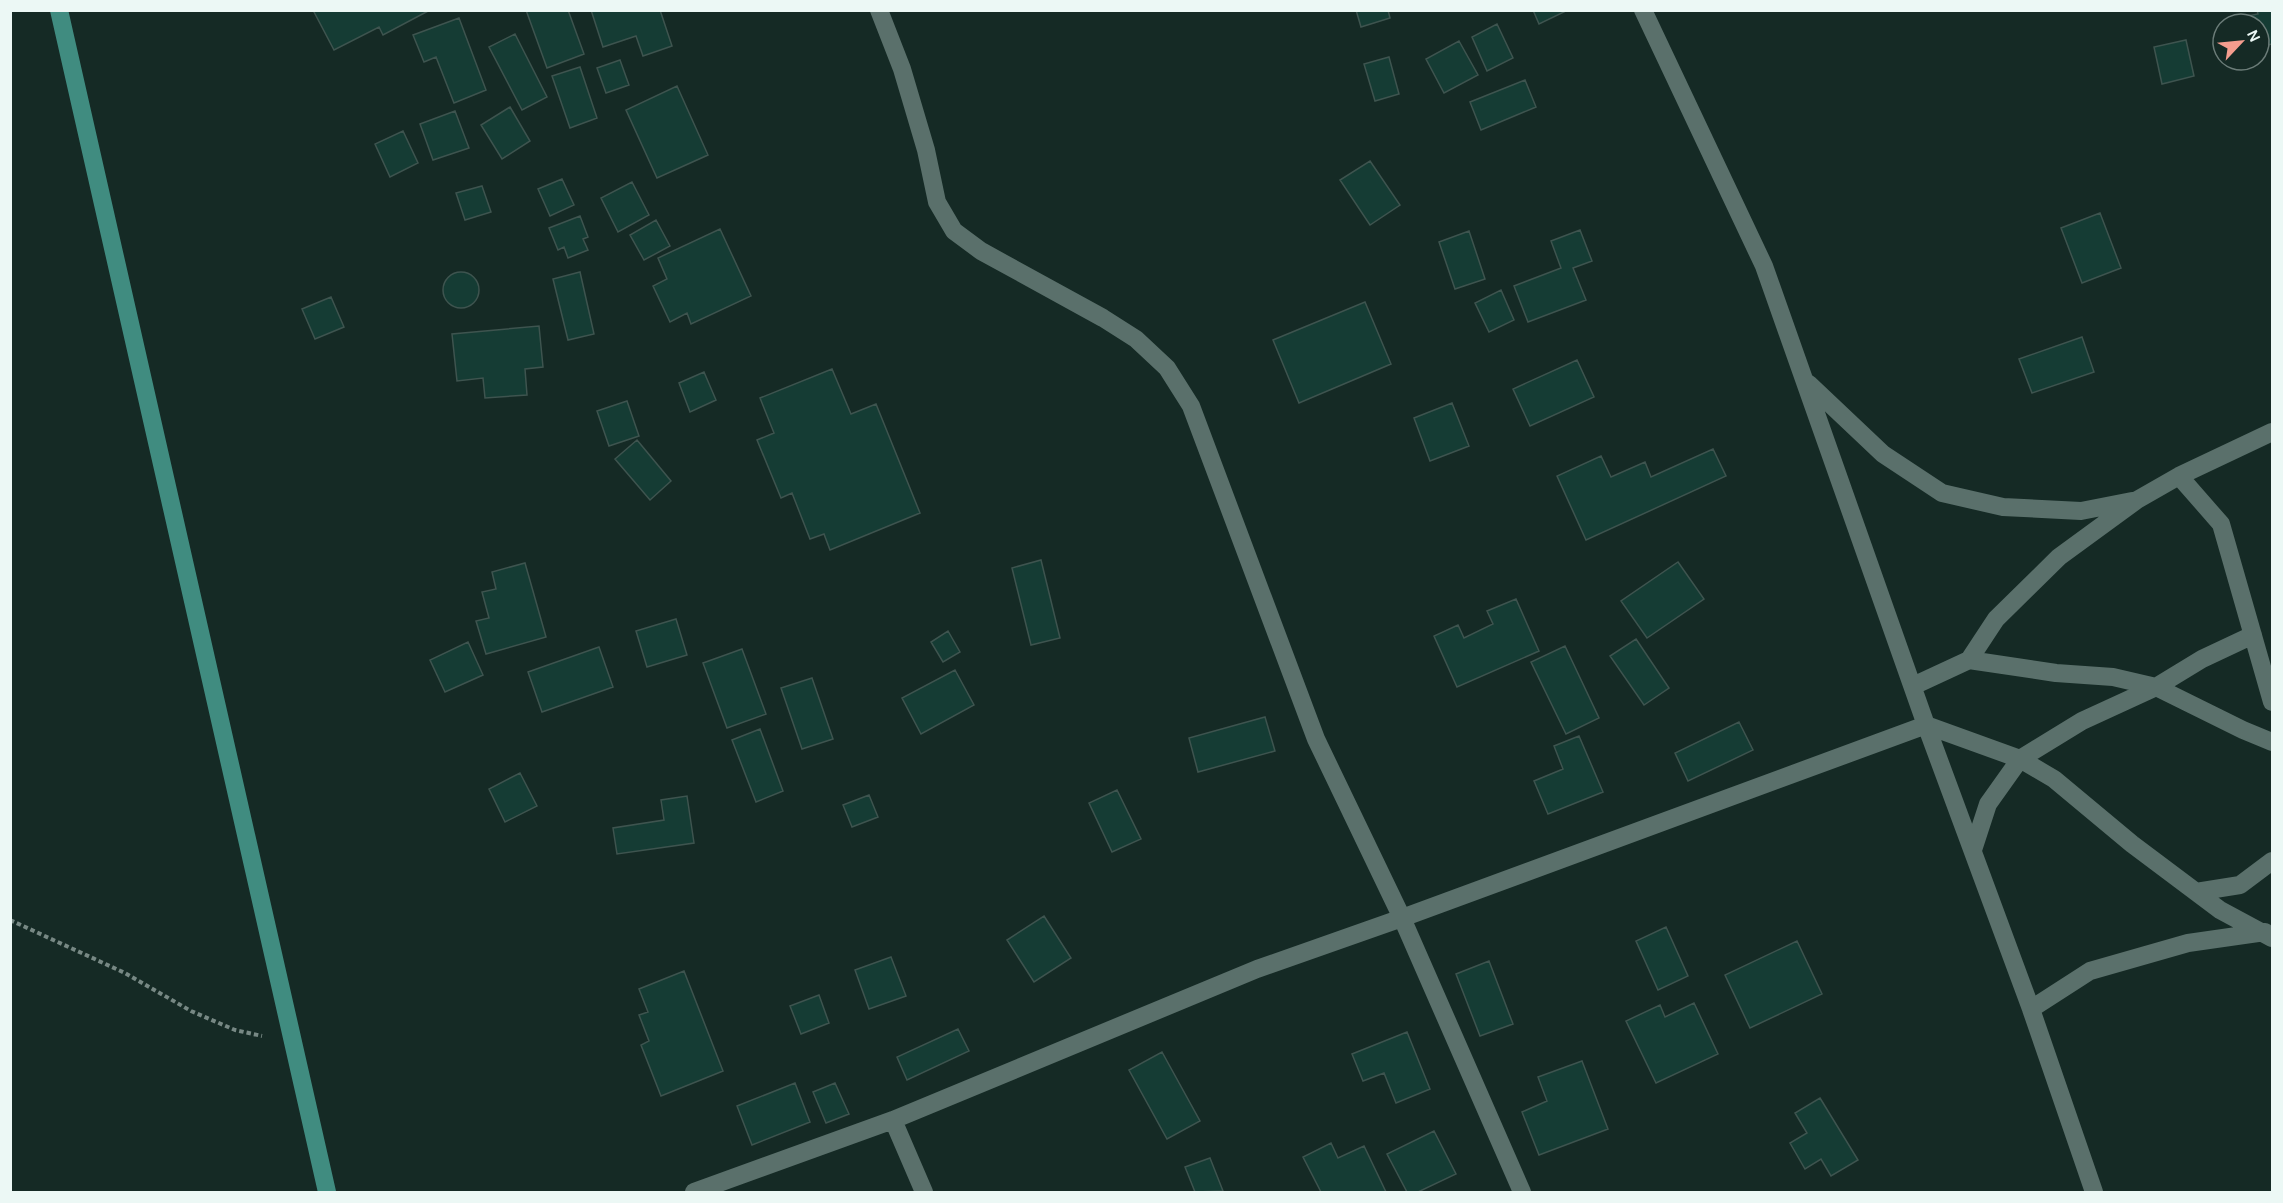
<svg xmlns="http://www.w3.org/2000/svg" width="2283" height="1203" font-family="Karla,sans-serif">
<rect width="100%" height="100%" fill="#152a25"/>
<path fill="#153c34" stroke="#3e544f" stroke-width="1.5" d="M313,10H430L383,35L379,27L334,50Z
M526,10H568L584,54L547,68Z
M591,10H660L672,46L643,56L636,36L603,47Z
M1356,10H1388L1390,18L1361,27Z
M1533,10H1563L1564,12L1539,24Z
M2257,10H2272V44L2259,47V24H2238L2237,18L2258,14Z
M459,18L486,90L454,103L436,57L424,62L413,35Z
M1497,24L1513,58L1487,71L1472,37Z
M515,34L547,97L522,110L489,47Z
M2186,40L2194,76L2162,84L2154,47Z
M1459,41L1478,75L1444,93L1426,59Z
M1389,57L1399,94L1375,101L1364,64Z
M620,60L629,85L606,93L597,68Z
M580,67L597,118L570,128L552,76Z
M1525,80L1536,107L1481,130L1470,102Z
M677,86L708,155L657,178L626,110Z
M510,107L530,141L502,159L481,125Z
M455,111L469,148L433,160L420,124Z
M403,131L418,163L390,177L375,144Z
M1370,161L1400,205L1370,225L1340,180Z
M562,179L574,205L550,216L538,189Z
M632,182L649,215L618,232L601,198Z
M482,186L491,212L465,220L456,193Z
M2100,213L2121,268L2082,283L2061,228Z
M580,216L588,237L583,239L588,250L568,258L564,247L558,250L549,228Z
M656,220L670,246L644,260L630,235Z
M720,229L751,296L691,324L687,313L670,322L653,286L667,279L658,258Z
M1580,230L1592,261L1573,268L1586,300L1528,322L1514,286L1561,268L1551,241Z
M1469,231L1485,279L1455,289L1439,242Z
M580,272L594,334L568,340L553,279Z
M443 290a18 18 0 1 1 36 0a18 18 0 1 1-36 0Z
M1501,290L1514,320L1489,332L1475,303Z
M331,297L344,327L315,339L302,309Z
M1365,302L1391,364L1299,403L1273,340Z
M539,326L543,367L525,369L527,395L485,398L483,378L457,381L452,334Z
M2082,337L2094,372L2032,393L2019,359Z
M1577,360L1594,397L1530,426L1513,389Z
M832,369L851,414L876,404L920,513L830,550L824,534L810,539L792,493L781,498L757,440L774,433L760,398Z
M704,372L716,400L690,412L679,383Z
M627,401L639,436L609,446L597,411Z
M1452,403L1469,446L1430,461L1414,418Z
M637,440L671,481L650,500L615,459Z
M1713,449L1726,476L1586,540L1557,476L1601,456L1611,477L1645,462L1651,477Z
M1041,560L1060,638L1031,645L1012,568Z
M1678,562L1704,599L1647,638L1621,601Z
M525,563L546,637L486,654L476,621L489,618L482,592L496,589L492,572Z
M1516,599L1539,651L1457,687L1434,636L1458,625L1464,638L1493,624L1487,611Z
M676,619L687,655L647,667L636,631Z
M948,631L960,652L943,662L931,642Z
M1636,639L1669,688L1644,705L1610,656Z
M468,642L483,675L445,692L430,660Z
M1565,646L1599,718L1566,734L1531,662Z
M599,647L613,687L542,712L528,672Z
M742,649L766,714L727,728L703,663Z
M955,670L974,705L921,734L902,698Z
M812,678L833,739L802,749L781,688Z
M1265,717L1275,751L1198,772L1189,738Z
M1739,722L1753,750L1688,781L1675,753Z
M760,729L783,791L756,802L732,740Z
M1579,736L1603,792L1548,814L1534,781L1563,769L1554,746Z
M520,773L537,806L505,822L489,789Z
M1117,790L1141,839L1112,852L1089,803Z
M869,795L878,817L852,827L843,805Z
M687,796L694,843L617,854L613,828L664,820L661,800Z
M1044,916L1071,958L1034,982L1007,940Z
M1666,927L1688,976L1658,990L1636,941Z
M1797,941L1822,994L1750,1028L1725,975Z
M891,957L906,996L869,1009L855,970Z
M1489,961L1513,1024L1480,1036L1456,974Z
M684,971L723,1071L661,1096L641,1045L649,1041L639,1015L648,1012L639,989Z
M819,995L829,1023L801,1034L790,1006Z
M1694,1003L1718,1054L1656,1083L1626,1021L1660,1005L1665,1017Z
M958,1029L969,1051L907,1080L897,1057Z
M1407,1032L1430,1089L1396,1103L1384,1073L1363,1081L1352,1054Z
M1162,1052L1200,1121L1167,1139L1129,1070Z
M1582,1061L1608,1129L1539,1155L1522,1112L1547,1101L1538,1077Z
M795,1083L810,1122L752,1145L737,1106Z
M835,1083L849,1114L826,1123L813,1092Z
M1820,1098L1858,1160L1831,1176L1821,1159L1805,1169L1790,1143L1807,1133L1795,1113Z
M1434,1131L1456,1174L1418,1192H1407L1387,1154Z
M1331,1143L1338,1158L1364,1146L1386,1192H1321L1303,1157Z
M1210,1158L1223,1191L1195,1192L1185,1167Z"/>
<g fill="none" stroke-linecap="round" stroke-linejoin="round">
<path stroke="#778884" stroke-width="4" stroke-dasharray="4.5 3" stroke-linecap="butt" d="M10,920L125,973L191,1011L235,1030L262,1036"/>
<path stroke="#5a706b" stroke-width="18" d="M879,10L902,69L926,150L937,202L954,231L981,251L1103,318L1136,339L1167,368L1191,406L1316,739L1402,918L1522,1192
M1643,10L1764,266L1926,725L2031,1009L2094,1192
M1809,384L1883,454L1942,493L2003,507L2081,511L2132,501
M2179,476L2221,524L2272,702
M1969,660L2056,673L2113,677L2156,687L2243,730L2272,742
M1913,686L1969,660L1996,619L2059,557L2137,500L2179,476L2272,432
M1973,850L1988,804L2020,759L2082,721L2156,687L2202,659L2253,635
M2196,892L2240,885L2272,861
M2031,1009L2090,971L2188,943L2265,932
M893,1120L924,1192
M694,1192L893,1120L1257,969L1402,918L1926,725L2020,759L2054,779L2132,844L2220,910L2272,938"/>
<path stroke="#408c80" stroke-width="18" d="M59,10L327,1192"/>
</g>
<rect width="2283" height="1203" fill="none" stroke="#ecf8f5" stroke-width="24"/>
<g transform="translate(2241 42) rotate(64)"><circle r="28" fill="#152a25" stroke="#6b7c78" stroke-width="1.5"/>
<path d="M0-4.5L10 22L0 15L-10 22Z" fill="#f59d8e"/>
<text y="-9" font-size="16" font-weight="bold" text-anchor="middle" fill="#ecf8f5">N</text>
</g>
</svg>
